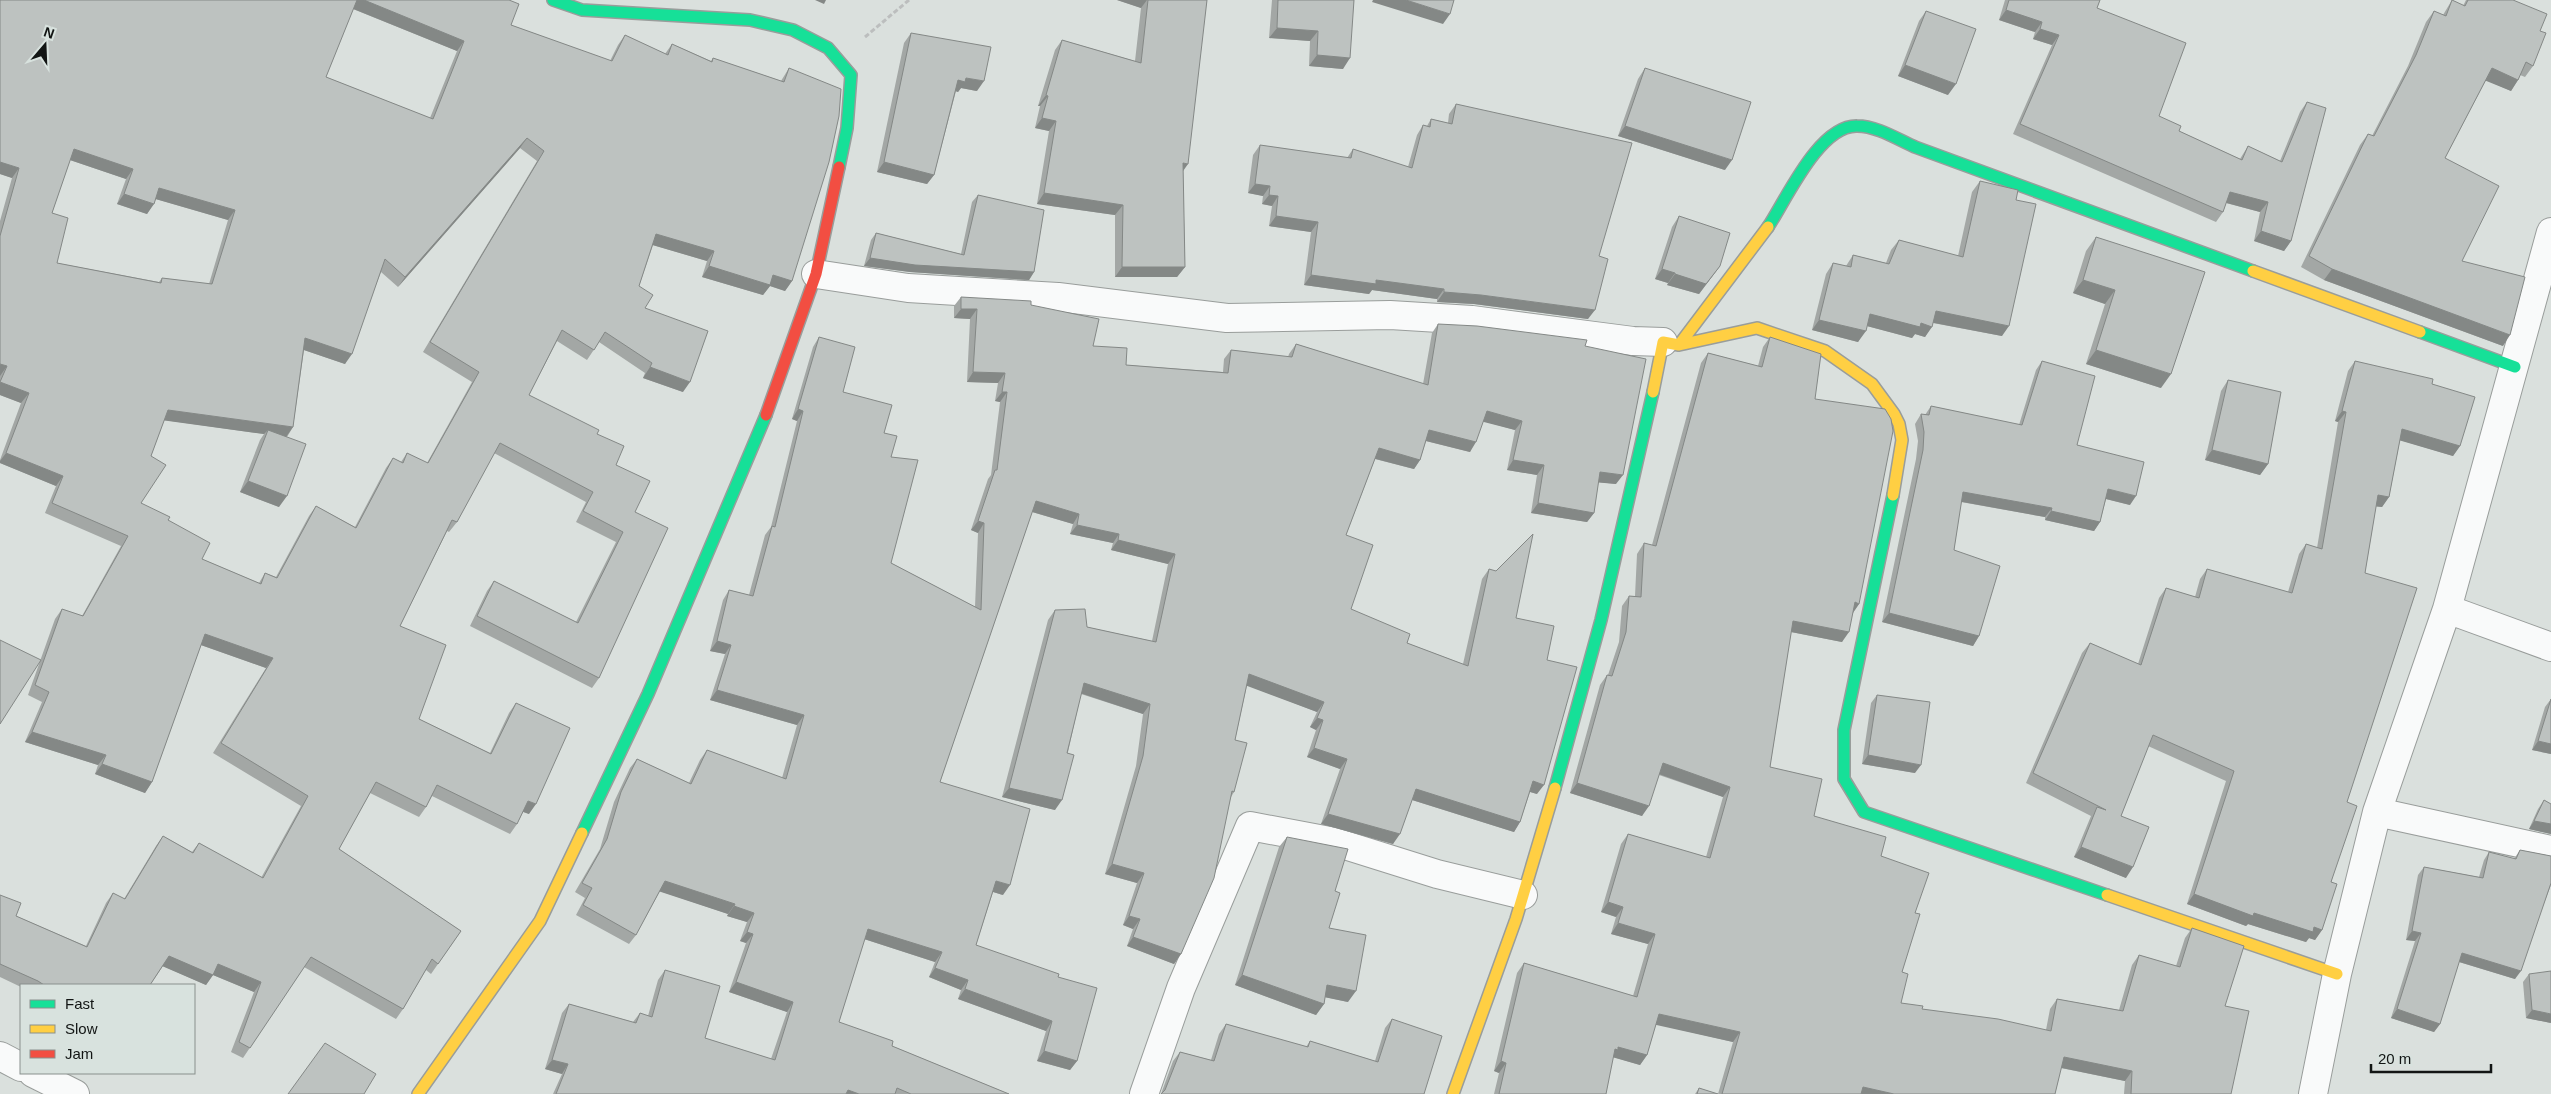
<svg xmlns="http://www.w3.org/2000/svg" width="2551" height="1094" font-family="Arial,sans-serif">
<rect width="100%" height="100%" fill="#dae0dd"/>
<g fill="none" stroke-linecap="round" stroke-linejoin="round">
<g stroke="#999d9b" stroke-width="30">
<path id="street" d="M816,274L908,288L1058,297L1227,318L1390,315L1472,320L1633,341L1663,342
M2447,609L2551,647
M2377,812L2551,850
M0,1056L21,1067
M33,1073L75,1094
M1144,1094L1181,988L1250,826L1335,842L1437,874L1523,895
M2313,1094L2337,974L2377,812L2447,609L2551,232"/>
</g>
<g stroke="#999d9b" stroke-width="14">
<path id="fast" d="M553,0L582,10L750,20L793,30L828,48L851,75L847,128L839,167
M1768,227C1786,200 1819,125 1857,126C1877,126 1897,139 1915,147L2253,271
M2420,332L2515,367
M1893,495L1844,730V779L1864,812L2107,895
M1555,788L1601,620L1653,392
M582,833L648,694L766,415"/>
</g>
<g stroke="#999d9b" stroke-width="14">
<path id="slow" d="M2253,271L2420,332
M1679,345L1757,328L1825,351L1872,384L1894,414L1899,424L1902,440L1893,495
M1653,392L1663,342L1679,345L1768,227
M2107,895L2337,974
M418,1094L540,921L582,833
M1453,1094L1516,919L1555,788"/>
</g>
<g stroke="#999d9b" stroke-width="14">
<path id="jam" d="M766,415L816,274L839,167"/>
</g>
<path stroke="#bcbebe" stroke-width="3" stroke-dasharray="5 2.5" stroke-linecap="butt" d="M865,37L909,0"/>
<use href="#street" stroke="#f9fafa" stroke-width="28"/>
<use href="#fast" stroke="#16e098" stroke-width="11"/>
<use href="#slow" stroke="#ffcf43" stroke-width="11"/>
<use href="#jam" stroke="#f24e42" stroke-width="11"/>
</g>
<path fill="#a3a7a5" fill-rule="evenodd" d="M0,0H509L511,25L610,61L618,45L625,35L665,54L672,44L711,61L713,58L781,81L789,68L792,281L785,291L770,286L763,295L702,277L707,261L653,245L639,286L645,308L683,392L643,378L645,373L599,342L587,360L557,341L529,395L597,434L616,465L635,512L599,678L592,688L470,626L487,591L494,581L576,622L616,542L576,522L586,502L494,453L457,522L449,532L447,531L400,626L419,719L490,753L509,713L516,703L529,814L523,812L517,824L510,834L432,796L426,807L419,817L370,793L339,849L461,931L431,974L426,970L403,1009L396,1019L304,967L243,1058L231,1052L254,992L213,975L206,985L163,966L150,985H21V987L0,977V895L16,916L86,946L106,903L113,893L124,899L156,846L163,836L192,852L199,843L261,878L301,806L213,753L266,668L201,645L152,782L145,793L95,774L98,765L25,742L42,702L28,695L55,619L62,609L82,616L121,546L45,513L56,486L0,463V460L21,403L0,395V221L12,178L0,174ZM353,9L457,51L430,118L326,77ZM520,148L537,161L423,352L472,382L427,463L407,453L401,462L393,458L386,468L355,527L316,506L309,516L276,577L265,573L259,583L202,559L168,520L141,503L151,456L164,420L264,434L260,440L240,492L279,507L287,437L293,427L304,350L345,364L381,272L398,287ZM70,160L126,179L117,204L147,214L156,199L228,220L209,284L162,278L159,282L57,263L52,213Z
M1117,0H1207L1183,171L1185,267L1177,277H1115V215L1037,204L1049,131L1035,128L1040,106H1038L1055,50L1062,40L1135,61L1141,8Z
M1272,0H1354L1343,69L1309,66L1310,41L1269,38Z
M2005,0H2100L2097,8L2159,116L2179,131L2240,159L2248,146L2280,161L2300,112L2307,102L2291,241L2284,251L2254,241L2260,212L2226,203L2223,212L2216,222L2013,134L2052,45L2033,39L2035,32L1999,20Z
M2452,0L2463,6L2466,0H2513L2540,31L2533,66L2525,77L2520,75L2518,80L2511,91L2486,80L2445,158L2462,261L2503,346L2324,280L2301,267L2360,145L2368,134L2372,136L2408,66L2426,22L2434,11L2443,15Z
M1926,11L1948,95L1898,76L1919,21Z
M911,33L977,91L961,88L958,92L956,91L934,175L927,184L877,172L904,43Z
M1645,68L1725,170L1618,136L1638,79Z
M1456,104L1599,256L1588,319L1474,304L1437,302V299L1372,290L1369,294L1304,285L1311,232L1269,226L1272,206L1262,204L1263,196L1248,193L1253,155L1260,145L1347,158L1353,149L1408,167L1417,135L1423,125L1427,126L1431,119L1448,123L1449,114Z
M1980,181L2016,200L2002,336L1933,323L1925,337L1915,334L1912,338L1867,326L1858,342L1812,330L1826,274L1833,263L1846,266L1853,255L1886,263L1891,250L1899,240L1958,256L1972,192Z
M978,195L1034,272L1029,280L910,272L864,266L871,240L876,233L961,254L972,202Z
M1679,216L1720,266L1699,294L1667,285L1668,283L1655,279L1672,227Z
M2096,237L2161,388L2086,364L2105,304L2073,293L2086,251Z
M961,297L1031,305L1093,346L1126,365L1223,372L1224,359L1231,350L1288,357L1289,354L1296,344L1423,384L1432,333L1438,324L1585,346L1616,484L1598,482L1594,513L1587,522L1531,513L1537,475L1507,470L1515,430L1483,421L1470,452L1426,441L1420,460L1414,469L1375,459L1346,535L1351,609L1407,643L1463,664L1482,579L1489,569L1516,618L1547,660L1537,794L1530,792L1520,822L1514,832L1412,800L1393,844L1321,824L1340,769L1307,757L1316,730L1310,727L1317,712L1247,685L1235,740L1234,792L1231,797L1181,954L1174,964L1127,946L1133,929L1123,925L1137,883L1105,874L1136,766L1143,714L1081,694L1055,810L1002,797L1048,620L1055,610L1087,627L1152,641L1168,564L1111,550L1113,543L1070,534L1073,524L1032,512L940,782L1003,895L993,892L976,945L1058,977L1077,1061L1070,1070L1037,1061L1046,1031L958,999L961,990L929,977L935,962L864,939L839,1022L892,1046L1009,1094H553L562,1074L545,1069L562,1013L569,1004L633,1022L640,1013L648,1016L658,980L665,970L705,1038L771,1059L787,1012L729,992L746,943L740,941L747,922L727,916L728,914L660,891L636,935L629,944L576,915L585,898L575,892L600,849L614,802L630,768L637,759L689,783L700,760L707,750L782,778L797,725L710,700L725,654L710,651L723,600L729,590L749,595L765,535L771,527L797,421L792,419L813,347L819,337L843,392L884,433L891,457V563L975,607L978,533L971,530L988,479L991,475L1000,402L995,401L998,383L967,382L970,319L954,318V306Z
M1770,337L1815,399L1859,604L1853,613L1842,642L1791,632L1770,767L1814,816L1881,856L1915,913L1902,972L1901,1003L1922,1009L2046,1030L2050,1009L2057,999L2119,1010L2132,965L2139,955L2176,966L2185,938L2192,928L2225,1006L2231,1094H2124L2125,1081L2061,1068L2055,1094H1695L1699,1088L1718,1094L1733,1042L1656,1024L1647,1055L1640,1065L1613,1057L1606,1094H1494L1499,1073L1494,1071L1517,973L1524,963L1633,996L1648,944L1611,934L1616,917L1601,912L1621,844L1628,834L1706,857L1723,797L1659,775L1642,816L1570,793L1600,685L1607,675H1608L1619,642L1622,606L1629,596H1635L1637,554L1644,543L1652,545L1701,363L1708,353L1758,366L1763,347Z
M2042,361L2077,445L2130,505L2106,499L2100,522L2094,531L2045,520V517L1961,502L1954,550L1979,636L1973,646L1882,622L1916,459L1918,441L1915,424L1921,414L1925,415L1931,406L2019,425L2036,370Z
M2355,361L2432,384L2460,446L2453,456L2400,440L2389,497L2382,507L2376,506L2365,573L2347,802L2322,930L2315,940L2309,938L2306,942L2248,924L2246,926L2187,904L2226,781L2148,746L2121,816L2126,878L2074,857L2091,816L2026,783L2082,653L2090,643L2138,664L2159,598L2166,588L2195,597L2200,579L2207,569L2288,592L2299,554L2306,544L2317,548L2338,422L2335,421L2348,371Z
M2228,380L2268,464L2260,475L2205,460L2221,391Z
M1877,695L1915,773L1862,764L1871,703Z
M2551,699V754L2532,750L2545,707Z
M2544,800L2551,804V834L2529,829L2538,809Z
M1287,837L1335,891L1329,928L1348,1002L1325,997L1324,1004L1316,1015L1235,985L1279,847Z
M2520,850L2551,856V885L2515,979L2459,962L2440,1024L2434,1032L2391,1018L2415,941L2406,940L2418,875L2424,867L2479,877L2484,860L2489,852L2514,859Z
M2529,974L2551,1023L2526,1018L2523,982Z
M1392,1019L1424,1094H1161L1173,1061L1180,1052L1211,1060L1219,1034L1226,1024L1306,1047L1310,1041L1375,1061L1385,1028Z"/>
<path fill="#848886" d="M356,0H364L464,41L457,51L351,8Z
M815,0H826L824,4Z
M1117,0H1147L1141,8Z
M1373,0H1406L1450,14L1443,24L1372,2Z
M2006,10L2042,22L2035,32L1999,20Z
M1277,28L1318,31L1310,41L1269,38Z
M2040,29L2059,35L2052,45L2033,39Z
M1317,55L1350,58L1343,69L1309,66Z
M1905,65L1956,84L1948,95L1898,76Z
M2492,68L2518,80L2511,91L2484,80Z
M966,78L984,81L977,91L961,88L958,92L952,90L958,80Z
M1046,95L1048,96L1040,106H1038Z
M1042,118L1056,121L1049,131L1035,128Z
M1625,126L1732,160L1725,170L1618,136Z
M527,138L520,148L398,287L405,277Z
M74,149L133,169L126,179L67,159Z
M0,162L19,168L12,178L0,174Z
M884,162L934,175L927,184L877,172Z
M1183,163L1188,164L1181,174Z
M1255,184L1270,186L1263,196L1248,193Z
M159,188L235,210L228,220L152,198Z
M2230,192L2268,202L2260,212L2223,202Z
M1044,193L1123,205L1115,215L1037,204Z
M124,194L154,204L147,214L117,204Z
M1269,195L1278,196L1272,206L1262,204Z
M1276,216L1318,222L1311,232L1269,226Z
M2261,231L2291,241L2284,251L2254,241Z
M656,234L714,251L707,261L649,244Z
M870,258L1034,272L1029,280L910,272L864,266Z
M709,266L773,275L792,281L785,291L770,286L763,295L702,277Z
M1720,266L1699,294L1667,285L1675,274Z
M1122,267H1185L1177,277H1115Z
M1662,269L1675,273L1668,283L1655,279Z
M2332,269L2510,335L2503,346L2324,280Z
M1311,275L1376,280L1444,289L1437,299L1372,290L1369,294L1304,285Z
M2083,280L2115,290L2105,304L2073,293Z
M1444,292L1481,295L1595,310L1588,319L1474,304L1437,302Z
M961,309H977L970,319L954,318Z
M1936,311L2009,326L2002,336L1929,322Z
M1870,314L1921,323L1932,327L1925,337L1915,334L1912,338L1863,325Z
M1819,320L1866,331L1858,342L1812,330Z
M305,338L352,354L345,364L298,348Z
M2096,350L2171,374L2161,388L2086,364Z
M0,364L7,366L0,376Z
M650,367L690,382L683,392L643,378Z
M973,372L1005,373L998,383L967,382Z
M0,382L29,393L21,403L0,395Z
M1002,392H1007L1000,402L995,401Z
M798,409L803,411L797,421L792,419Z
M168,410L293,427L286,437L268,430L264,434L161,420Z
M1487,411L1522,421L1515,430L1480,421Z
M2342,411L2346,412L2338,422L2335,421Z
M2402,429L2460,446L2453,456L2395,439Z
M1429,430L1476,442L1470,452L1422,440Z
M1379,448L1420,460L1414,469L1372,458Z
M2212,450L2268,464L2260,475L2205,460Z
M6,453L63,476L56,486L0,463V461Z
M1513,460L1544,465L1537,475L1507,470Z
M1600,472L1623,475L1616,484L1593,482Z
M248,481L287,496L279,507L240,492Z
M2108,489L2136,496L2130,505L2102,498Z
M1963,492L2052,508L2045,517L1957,501Z
M2378,495L2389,497L2382,507L2371,506Z
M1036,501L1079,514L1073,524L1029,511Z
M1538,503L1594,513L1587,522L1531,513Z
M2051,511L2100,522L2094,531L2045,520Z
M978,521L984,523L978,533L971,530Z
M1077,525L1119,534L1113,543L1070,534Z
M1118,540L1175,554L1168,564L1111,550Z
M1855,602L1859,604L1852,614Z
M1889,613L1979,636L1973,646L1882,622Z
M1793,621L1849,632L1842,642L1786,631Z
M205,634L273,658L266,668L198,644Z
M717,641L731,645L725,654L710,651Z
M1249,674L1324,702L1317,712L1242,684Z
M1084,683L1150,704L1143,714L1077,692Z
M717,690L804,715L797,725L710,700Z
M1317,718L1323,720L1316,730L1310,727Z
M32,732L106,755L98,765L25,742Z
M2538,741L2551,744V754L2532,750Z
M1314,748L1347,759L1340,769L1307,757Z
M1868,755L1921,765L1915,773L1862,764Z
M1663,763L1730,787L1723,797L1656,773Z
M102,764L152,782L145,793L95,774Z
M1533,781L1544,785L1537,794L1527,791Z
M1577,783L1649,806L1642,816L1570,793Z
M1009,788L1062,800L1055,810L1002,797Z
M1416,789L1520,822L1514,832L1409,799Z
M528,801L536,804L529,814L521,811Z
M1328,814L1400,834L1393,844L1321,824Z
M2534,821L2551,824V834L2529,829Z
M2081,847L2133,867L2126,878L2074,857Z
M1112,864L1144,873L1137,883L1105,874Z
M665,881L735,904L728,914L658,891Z
M996,881L1010,885L1003,895L990,891Z
M2194,894L2254,913L2314,927L2322,930L2315,940L2309,938L2306,942L2248,924L2246,926L2187,904Z
M1608,902L1623,907L1616,917L1601,912Z
M734,906L754,913L747,922L727,916Z
M1129,916L1140,919L1133,929L1123,925Z
M1618,923L1655,934L1648,944L1611,934Z
M868,929L942,952L935,962L861,938Z
M2412,931L2421,933L2415,941L2406,940Z
M747,932L753,934L746,943L740,941Z
M1133,937L1181,954L1174,964L1127,946Z
M2462,953L2521,971L2515,979L2456,961Z
M169,956L218,964L261,982L254,992L213,975L206,985L162,966Z
M935,968L968,980L961,990L929,977Z
M1242,975L1324,1004L1316,1015L1235,985Z
M736,982L793,1002L787,1012L729,992Z
M1327,985L1356,991L1348,1002L1319,996Z
M965,989L1052,1021L1046,1031L958,999Z
M2397,1009L2440,1024L2434,1032L2391,1018Z
M2532,1010L2551,1014V1023L2526,1018Z
M1659,1014L1740,1032L1733,1042L1652,1024Z
M1618,1047L1647,1055L1640,1065L1612,1057L1615,1049Z
M1044,1051L1077,1061L1070,1070L1037,1061Z
M2064,1057L2132,1071L2125,1081L2057,1067Z
M552,1060L568,1064L562,1074L545,1069Z
M1501,1061L1506,1063L1499,1073L1494,1071Z
M1863,1087L1894,1094H1858Z
M848,1090L859,1094H845Z"/>
<path fill="#bdc2c0" stroke="#848886" fill-rule="evenodd" d="M0,0H357L326,77L433,119L464,41L364,0H509L519,4L511,25L612,61L625,35L668,55L672,44L712,62L713,58L784,82L789,68L841,89L839,116L829,162L792,281L773,275L770,285L709,266L714,251L656,234L639,286L653,295L645,308L708,331L690,382L650,367L652,363L605,332L594,350L562,330L529,395L599,430L597,434L624,446L616,465L650,481L635,512L668,528L599,678L477,616L494,581L578,623L623,532L583,511L593,492L500,443L457,522L452,520L400,626L446,645L419,719L491,754L516,703L570,728L536,804L528,801L517,824L437,785L426,807L376,782L339,849L461,931L438,964L432,959L403,1009L311,957L250,1048L239,1042L261,982L218,964L213,975L169,956L150,985H44L38,981L0,964V895L21,903L16,916L87,947L113,893L125,899L163,836L193,853L199,843L263,878L308,796L221,743L273,658L205,634L152,782L102,764L106,755L32,732L49,692L35,685L62,609L83,616L128,536L52,503L63,476L6,453L29,393L0,382L7,366L0,364V236L19,168L0,162ZM527,138L544,151L430,342L479,372L428,463L407,453L403,463L393,458L356,528L316,506L277,578L265,573L261,584L202,559L210,543L168,520L170,517L141,503L166,465L151,456L168,410L293,427L305,338L352,354L385,259L405,277ZM74,149L133,169L124,194L154,204L159,188L235,210L212,284L162,278L161,283L57,263L68,218L52,213Z
M1148,0H1207L1188,164L1183,163L1185,267H1122L1123,205L1044,193L1056,121L1042,118L1048,96L1046,95L1062,40L1141,63Z
M1278,0H1354L1350,58L1317,55L1318,31L1277,28Z
M1406,0H1454L1450,14Z
M2009,0H2100L2097,8L2186,43L2159,116L2181,126L2179,131L2242,160L2248,146L2282,162L2307,102L2326,108L2291,241L2261,231L2268,202L2230,192L2223,212L2020,124L2059,35L2040,29L2042,22L2006,10Z
M2452,0L2465,6L2468,0H2513L2547,14L2540,31L2546,33L2533,66L2526,62L2518,80L2492,68L2445,158L2499,186L2462,261L2525,277L2510,335L2332,269L2309,256L2368,134L2374,136L2416,55L2434,11L2446,16Z
M1926,11L1976,29L1956,84L1905,65Z
M911,33L991,47L984,81L966,78L965,82L958,80L934,175L884,162Z
M1645,68L1751,102L1732,160L1625,126Z
M1456,104L1632,143L1599,256L1608,259L1595,310L1481,295L1444,292V289L1376,280V284L1311,275L1318,222L1276,216L1278,196L1269,195L1270,186L1255,184L1260,145L1351,158L1353,149L1412,168L1423,125L1430,127L1431,119L1452,124Z
M1980,181L2018,190L2016,200L2036,204L2009,326L1936,311L1932,327L1921,323L1920,327L1870,314L1866,331L1819,320L1833,263L1851,267L1853,255L1889,264L1899,240L1963,257Z
M978,195L1044,210L1034,272L915,265L870,258L876,233L964,255Z
M1679,216L1730,233L1720,266L1706,284L1675,274V273L1662,269Z
M2096,237L2205,272L2171,374L2096,350L2115,290L2083,280Z
M961,297L1031,301V305L1099,319L1093,346L1127,348L1126,365L1228,373L1231,350L1292,357L1296,344L1428,385L1438,324L1477,326L1587,340L1585,346L1646,359L1623,475L1600,472L1594,513L1538,503L1544,465L1513,460L1522,421L1487,411L1476,442L1429,430L1420,460L1379,448L1346,535L1373,545L1351,609L1410,634L1407,643L1468,666L1489,569L1496,571L1533,534L1516,618L1554,626L1547,660L1577,667L1544,785L1533,781L1520,822L1416,789L1400,834L1328,814L1347,759L1314,748L1323,720L1317,718L1324,702L1249,674L1235,740L1247,743L1234,792L1232,791L1214,878L1181,954L1133,937L1140,919L1129,916L1144,873L1112,864L1143,756L1150,704L1084,683L1067,753L1074,755L1062,800L1009,788L1055,610L1085,609L1087,627L1156,642L1175,554L1118,540L1119,534L1077,525L1079,514L1036,501L940,782L1030,809L1010,885L996,881L976,945L1059,974L1058,977L1097,988L1077,1061L1044,1051L1052,1021L965,989L968,980L935,968L942,952L868,929L839,1022L893,1041L892,1046L1009,1094H911L897,1088L895,1094H859L848,1090L846,1094H556L568,1064L552,1060L569,1004L636,1023L640,1013L652,1017L665,970L720,986L705,1038L775,1060L793,1002L736,982L753,934L747,932L754,913L734,906L735,904L665,881L636,935L583,905L592,888L582,883L607,839L621,792L637,759L691,784L707,750L786,779L804,715L717,690L731,645L717,641L729,590L753,596L772,526L775,527L803,411L798,409L819,337L855,347L843,392L892,405L884,433L897,436L891,457L918,460L891,563L981,610L984,523L978,521L995,470H997L1007,392H1002L1005,373L973,372L977,309H961Z
M1770,337L1821,354L1815,399L1885,409L1891,419L1893,431L1859,604L1855,602L1849,632L1793,621L1770,767L1822,779L1814,816L1886,837L1881,856L1929,873L1915,913L1920,914L1902,972L1908,974L1901,1003L1923,1006L1922,1009L1998,1019L2051,1031L2057,999L2123,1011L2139,955L2180,967L2192,928L2244,946L2225,1006L2249,1011L2231,1094H2131L2132,1071L2064,1057L2055,1094H1894L1863,1087L1861,1094H1722L1740,1032L1659,1014L1647,1055L1618,1047V1050L1615,1049L1606,1094H1499L1506,1063L1501,1061L1524,963L1637,997L1655,934L1618,923L1623,907L1608,902L1628,834L1710,858L1730,787L1663,763L1649,806L1577,783L1607,675L1612,676L1626,632L1629,596L1641,597L1644,543L1656,546L1708,353L1762,367Z
M2042,361L2095,376L2077,445L2144,462L2136,496L2108,489L2100,522L2051,511L2052,508L1963,492L1954,550L2000,566L1979,636L1889,613L1923,450L1924,432L1921,414L1929,415L1931,406L2022,425Z
M2355,361L2433,379L2432,384L2475,397L2460,446L2402,429L2389,497L2378,495L2365,573L2417,588L2347,802L2357,806L2331,882L2337,884L2322,930L2314,927L2313,932L2254,913L2253,916L2194,894L2234,771L2153,735L2121,816L2149,827L2133,867L2081,847L2097,807L2106,810L2033,773L2090,643L2141,665L2166,588L2199,598L2207,569L2292,593L2306,544L2322,549L2346,412L2342,411Z
M2228,380L2281,392L2268,464L2212,450Z
M268,430L306,444L287,496L248,481Z
M0,640L41,660L0,724Z
M1877,695L1930,702L1921,765L1868,755Z
M2551,699V744L2538,741Z
M2544,800L2551,804V824L2534,821Z
M1287,837L1348,849L1335,891L1340,893L1329,928L1366,935L1356,991L1327,985L1324,1004L1242,975Z
M2520,850L2551,856V883L2521,971L2462,953L2440,1024L2397,1009L2421,933L2412,931L2424,867L2483,878L2489,852L2516,859Z
M2551,971V1014L2532,1010L2529,974Z
M1392,1019L1442,1036L1424,1094H1161L1165,1090L1180,1052L1214,1061L1226,1024L1308,1047L1310,1041L1378,1062Z
M325,1043L376,1074L364,1094H288Z
M1699,1088L1718,1094H1697Z"/>
<rect x="20" y="984" width="175" height="90" fill="#d8e2de" stroke="#89908d"/>
<rect x="30" y="1000" width="25" height="8" fill="#16e098" stroke="#89908d"/>
<text x="65" y="1009" font-size="15" fill="#121514">Fast</text>
<rect x="30" y="1025" width="25" height="8" fill="#ffcf43" stroke="#89908d"/>
<text x="65" y="1034" font-size="15" fill="#121514">Slow</text>
<rect x="30" y="1050" width="25" height="8" fill="#f24e42" stroke="#89908d"/>
<text x="65" y="1059" font-size="15" fill="#121514">Jam</text>
<g transform="translate(45 45) rotate(19)" stroke="#d8e2de" stroke-width="4" paint-order="stroke">
<path d="M0-4L9 19L0 12L-9 19Z" fill="#121514"/>
<text y="-8" font-size="14" font-weight="bold" text-anchor="middle" fill="#121514">N</text>
</g>
<path d="M2371 1064v8h120v-8" fill="none" stroke="#121514" stroke-width="2.5"/>
<text x="2378" y="1064" font-size="15" fill="#121514" stroke="#d8e2de" stroke-width="4" paint-order="stroke">20 m</text>
</svg>
